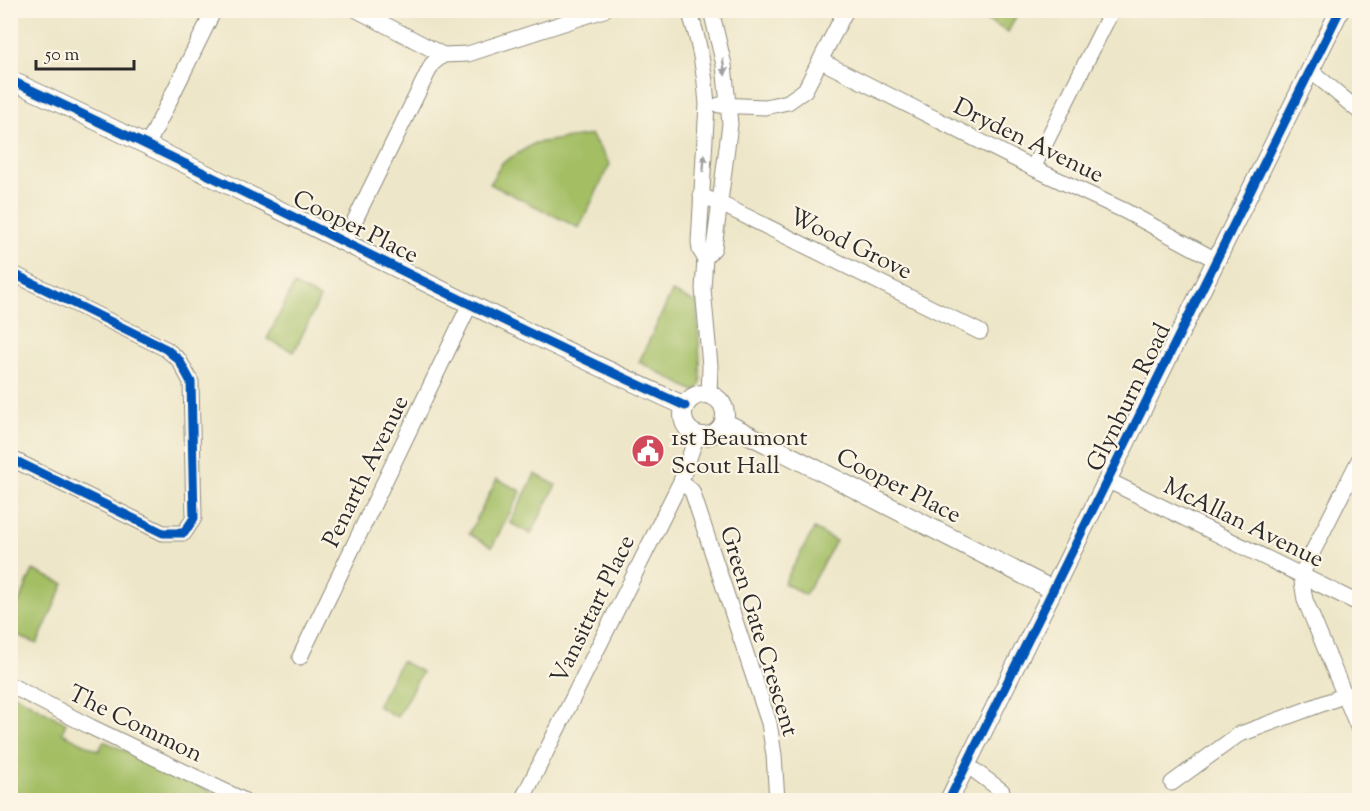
<svg xmlns="http://www.w3.org/2000/svg" width="1370" height="811" font-family="'Sorts Mill Goudy',serif">
<rect width="100%" height="100%" fill="#fcf5e5"/>
<filter id="ink" filterUnits="userSpaceOnUse"><feTurbulence type="fractalNoise" baseFrequency=".0167" numOctaves="2"/><feDisplacementMap in="SourceGraphic" scale="12" xChannelSelector="R" yChannelSelector="G"/><feConvolveMatrix kernelMatrix="1 2 1 2 8 2 1 2 1" color-interpolation-filters="sRGB"/></filter>
<filter id="wash" filterUnits="userSpaceOnUse"><feTurbulence type="fractalNoise" baseFrequency=".008" numOctaves="4" result="noise"/><feDisplacementMap in="SourceGraphic" scale="24" xChannelSelector="R" yChannelSelector="G"/><feGaussianBlur stdDeviation="1.35" result="paint"/><feColorMatrix in="noise" values="0 0 0 0 0 0 0 0 0 0 0 0 0 0 0 0 0 1.4 0 .05"/><feComposite in="paint" operator="in"/></filter>
<g filter="url(#wash)">
<rect width="100%" height="100%" fill="#ede6c8"/>
<path fill="#a3be64" stroke="#677448" stroke-width="1.5" d="M991,10H1019V11L1008,32L986,20Z
M591,135L610,164L579,228L490,184L502,163L535,143Z
M294,285L320,298L294,352L267,339Z
M672,292L697,303L701,383L696,392L639,362Z
M535,474L556,485L531,534L510,523Z
M497,479L521,491L492,547L469,534Z
M814,529L836,541L805,595L784,583Z
M33,570L64,584L37,644L11,632V621Z
M401,661L422,672L397,717L377,706Z
M10,692L66,723L62,733L99,751L104,741L229,800H11Z"/>
</g>
<g filter="url(#ink)">
<g fill="none" stroke-linecap="round" stroke-linejoin="round">
<g stroke="#8c887a" stroke-width="17">
<path id="minor" d="M357,10L443,55
M689,10C699,40 705,72 707,104L699,242L700,250L705,258L703,289L710,366L709,395
M821,61L1033,168L1125,211L1216,260
M1311,71L1360,112
M719,105L765,107L788,102L805,90L846,10
M148,144L214,10
M1033,168L1112,10
M701,196L721,204L980,332
M344,242L432,64L443,55L468,54L604,10
M705,258L714,248L730,124L724,65L711,10
M10,272L166,349L179,360L191,382L194,518L184,533H163L10,458
M1360,458L1301,575L1305,600L1360,732
M681,481L692,491L769,723L774,755L777,800
M1109,481L1360,604
M300,657L470,304
M10,685L91,727L243,800
M967,765L1002,791L1003,800
M1172,783L1238,735L1343,696
M522,800L681,481L697,435"/>
</g>
<g stroke="#8c887a" stroke-width="20">
<path id="tertiary" d="M10,80C237,185 458,303 685,406
M683 415a21 21 0 1 1 42 0a21 21 0 1 1-42 0Z
M724,422L1053,590
M949,800L1340,10"/>
</g>
<use href="#minor" stroke="#fff" stroke-width="15"/>
<use href="#tertiary" stroke="#fff" stroke-width="18"/>
<g stroke="#fcf5e5" stroke-width="13">
<path id="cycleway" d="M10,80C237,185 458,303 685,406
M10,272L166,349L179,360L191,382L194,518L184,533H163L10,458
M949,800L1340,10"/>
</g>
<use href="#cycleway" stroke="#0057b8" stroke-width="9"/>
</g>
<defs><path id="oneway-solid" d="M-6-.8H1V-3.2L6.5 0L1 3.2V.8H-6Z" transform="scale(1.5)"/></defs>
<g fill="#a0a0a0">
<use href="#oneway-solid" transform="translate(724 67) rotate(81)"/>
<use href="#oneway-solid" transform="translate(704 163) rotate(-85)"/>
</g>
</g>
<defs>
<g id="civic-disc" transform="scale(1.725)"><circle r="9.5" fill="#d1495b" stroke="#fcf5e5"/><path d="M-.6-6.5H3V-4.5H.6V-3L4-1V1h2V6H-6V1h2V-1L-.6-3ZM-1.2 2.5V6h2.4V2.5Z" fill="#fff"/></g>
</defs>
<g fill-rule="evenodd">
<use href="#civic-disc" x="648" y="451"/>
</g>
<g text-anchor="middle" stroke-width="4.5" stroke-linejoin="round" paint-order="stroke">
<g font-size="24" fill="#2b2b2b" stroke="#fcf5e5">
<text transform="translate(1029 140) rotate(26)" y="8">Dryden Avenue</text>
<text transform="translate(356 226) rotate(26)" y="8">Cooper Place</text>
<text transform="translate(851 243) rotate(26)" y="8">Wood Grove</text>
<text transform="translate(1128 397) rotate(-64)" y="8">Glynburn Road</text>
<text transform="translate(365 471) rotate(-64)" y="8">Penarth Avenue</text>
<text transform="translate(899 485) rotate(27)" y="8">Cooper Place</text>
<text transform="translate(1244 522) rotate(26)" y="8">McAllan Avenue</text>
<text transform="translate(592 609) rotate(-64)" y="8">Vansittart Place</text>
<text transform="translate(760 631) rotate(73)" y="8">Green Gate Crescent</text>
<text transform="translate(136 723) rotate(26)" y="8">The Common</text>
</g>
<g font-size="24" fill="#2b2b2b" stroke="#fcf5e5" text-anchor="start">
<text x="671" y="445">1st Beaumont<tspan x="671" dy="28">Scout Hall</tspan></text>
</g>
</g>
<rect width="1370" height="811" fill="none" stroke="#fcf5e5" stroke-width="36"/>
<path d="M36 60v9h98v-9" fill="none" stroke="#2b2b2b" stroke-width="3"/>
<text x="45" y="60" font-size="18" fill="#2b2b2b" stroke="#fcf5e5" stroke-width="4.5" paint-order="stroke">50 m</text>
</svg>
